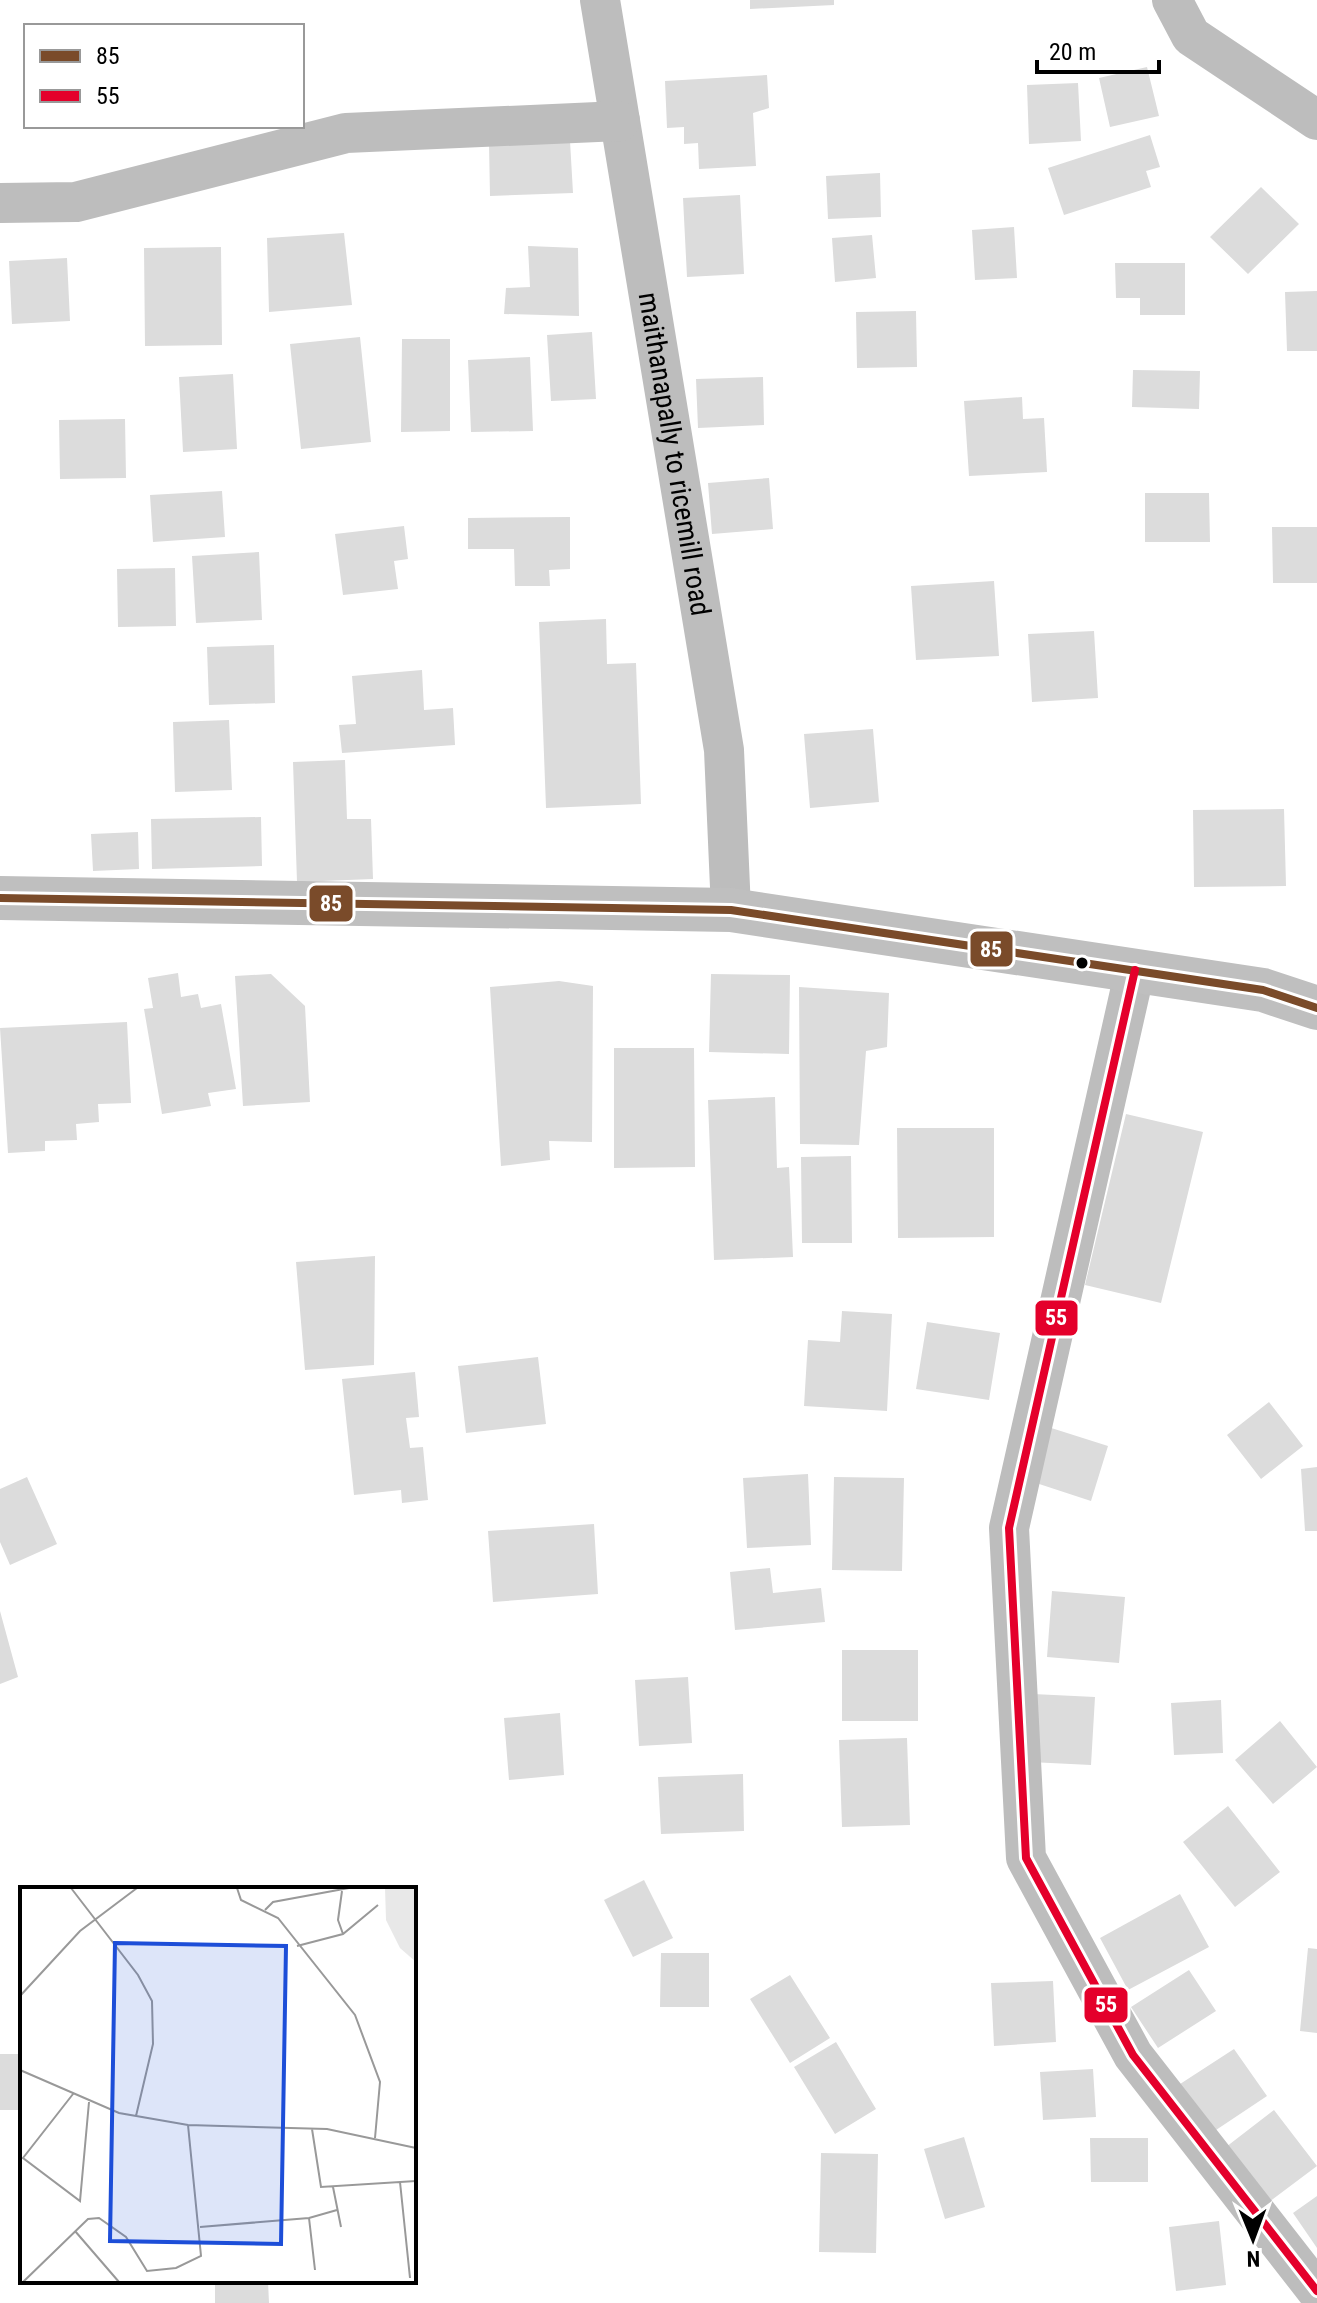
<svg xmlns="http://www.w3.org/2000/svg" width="1317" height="2303" font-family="'Roboto Condensed',sans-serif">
<rect width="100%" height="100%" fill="#fff"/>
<path fill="#dcdcdc" d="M750,0H834V5L750,9Z
M1147,67L1159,116L1110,127L1099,78Z
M767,75L769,108L753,113L756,166L699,169L698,143L684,144V127L667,128L665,81Z
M1078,83L1081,141L1029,144L1027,85Z
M1150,135L1160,167L1146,171L1151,187L1064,215L1048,168Z
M570,141L573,193L490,196L489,144Z
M880,173L881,217L828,219L826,176Z
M1261,187L1299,224L1248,274L1210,237Z
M740,195L744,274L687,277L683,198Z
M1014,227L1017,278L975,280L972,230Z
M344,233L352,305L269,312L267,238Z
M872,235L876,278L835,282L832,238Z
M528,246L578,248L579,316L504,314L506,288L530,287Z
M221,247L222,345L145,346L144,248Z
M67,258L70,321L12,324L9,261Z
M1115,263H1185V315H1140V298H1116Z
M1317,291V351H1287L1285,292Z
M916,311L917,367L857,368L856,312Z
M592,332L596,399L551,401L547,335Z
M360,337L371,442L301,449L290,344Z
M402,339H450V431L401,432Z
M530,357L533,431L471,432L468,360Z
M1133,370L1200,371L1199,409L1132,407Z
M233,374L237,449L183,452L179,377Z
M763,377L764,425L698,428L696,379Z
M1022,397L1023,419L1044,418L1047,472L969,476L964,401Z
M125,419L126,478L60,479L59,420Z
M769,478L773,529L712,534L708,483Z
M222,491L225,537L153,542L150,495Z
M1145,493H1209L1210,542H1145Z
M570,517V569L549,570L550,586H515L514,549H468V518Z
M404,526L408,559L394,561L398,589L343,595L335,534Z
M1272,527H1317V583H1273Z
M259,552L262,620L196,623L192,556Z
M175,568L176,626L118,627L117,569Z
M994,581L999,656L916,660L911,586Z
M606,619L607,664L636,663L641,804L546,808L539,622Z
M1094,631L1098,698L1032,702L1028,634Z
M274,645L275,703L209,705L207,647Z
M422,670L424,710L453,708L455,745L342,753L339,725L356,724L352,676Z
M229,720L232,790L175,792L173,722Z
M873,729L879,802L810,808L804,734Z
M345,760L347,819H371L373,879L297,882L293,762Z
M1284,809L1286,886L1194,887L1193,810Z
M261,817L262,866L152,869L151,819Z
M138,832L139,869L93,871L91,834Z
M178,973L181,997L198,994L201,1008L221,1004L236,1089L208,1093L211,1106L162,1114L144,1009L153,1008L148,978Z
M271,974L305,1006L310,1102L243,1106L235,976Z
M711,974L790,975L789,1054L709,1052Z
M559,981L593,986L592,1142L549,1141L550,1160L501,1166L490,987Z
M799,987L889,993L887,1047L866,1051L859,1145L800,1144Z
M127,1022L131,1103L98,1104L99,1122L76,1124L77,1140L45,1141V1151L8,1153L0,1028Z
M614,1048H694L695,1167L614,1168Z
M775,1097L777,1168L789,1167L793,1257L714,1260L708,1100Z
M1126,1114L1203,1132L1161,1303L1085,1285Z
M897,1128H994V1237L898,1238Z
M851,1156L852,1243H802L801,1157Z
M375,1256L374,1365L305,1370L296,1262Z
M842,1311L892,1314L887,1411L804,1406L808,1340L840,1342Z
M927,1322L1000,1333L989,1400L916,1389Z
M538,1357L546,1424L466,1433L458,1366Z
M415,1372L419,1417L406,1418L410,1448L423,1447L428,1500L402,1503L401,1490L354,1495L342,1379Z
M1269,1402L1303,1446L1261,1479L1227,1435Z
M1045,1426L1108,1446L1091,1501L1027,1480Z
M1317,1467V1531H1305L1301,1469Z
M808,1474L811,1545L747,1548L743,1478Z
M27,1477L57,1544L10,1565L0,1542V1489Z
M834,1477L904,1478L902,1571L832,1570Z
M594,1524L598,1594L493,1602L488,1531Z
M770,1568L773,1593L821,1588L825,1622L735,1630L730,1572Z
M1052,1591L1125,1597L1119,1663L1047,1657Z
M0,1611L18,1677L0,1684Z
M842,1650H918V1721H842Z
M688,1677L692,1743L639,1746L635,1680Z
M1033,1694L1095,1697L1091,1765L1030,1762Z
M1221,1700L1223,1753L1174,1755L1171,1703Z
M560,1713L564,1775L509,1780L504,1718Z
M1280,1721L1317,1767L1273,1804L1235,1760Z
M907,1738L910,1825L842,1827L839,1740Z
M743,1774L744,1831L661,1834L658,1777Z
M1228,1806L1280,1872L1235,1907L1183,1842Z
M644,1880L673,1938L633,1957L604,1900Z
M1180,1894L1209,1947L1128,1990L1100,1938Z
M1308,1948L1317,1949V2033L1300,2031Z
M661,1953H709V2007H660Z
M1189,1970L1216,2011L1158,2048L1131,2007Z
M790,1975L830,2038L790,2063L750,1999Z
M1053,1981L1056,2042L994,2046L991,1983Z
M836,2042L876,2109L835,2134L794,2067Z
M1234,2049L1267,2096L1210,2134L1177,2086Z
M0,2054H20L21,2110H0Z
M1093,2069L1096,2117L1043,2120L1040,2072Z
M1274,2110L1317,2166L1269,2202L1226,2147Z
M964,2137L985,2207L945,2219L924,2149Z
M1090,2138H1148V2182H1091Z
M821,2153L878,2154L876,2253L819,2252Z
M1317,2196V2248L1293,2213Z
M1219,2221L1226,2285L1176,2291L1169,2227Z
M215,2281H268L269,2303H215Z"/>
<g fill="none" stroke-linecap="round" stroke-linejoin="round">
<g stroke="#bdbdbd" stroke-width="40">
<path id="s1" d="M600,0L724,750L731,910"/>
<path d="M1172,0L1191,36L1317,120"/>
<path d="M0,203L76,202L346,133L620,121"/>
<path d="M1135,970L1009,1528L1026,1858L1133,2055L1317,2291"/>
</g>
<path stroke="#bfbfbf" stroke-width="44" d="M0,898L731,910L1263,990L1317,1008"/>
<g stroke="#fff" stroke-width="14">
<path id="bus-1" d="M0,898L731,910L1263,990L1317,1008"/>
</g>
<g stroke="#fff" stroke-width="14">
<path id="bus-2" d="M1135,970L1009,1528L1026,1858L1133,2055L1317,2291"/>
</g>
<use href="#bus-1" stroke="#7a4b2a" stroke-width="8"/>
<use href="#bus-2" stroke="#e4002b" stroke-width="8"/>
</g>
<circle fill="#000" stroke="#fff" stroke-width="3" cx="1082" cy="963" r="7"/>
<g text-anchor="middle" stroke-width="6" stroke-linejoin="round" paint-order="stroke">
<g font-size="28" fill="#000" stroke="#fff">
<text dy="10" stroke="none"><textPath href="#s1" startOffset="460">maithanapally to ricemill road</textPath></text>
</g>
</g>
<g transform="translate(20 1887)">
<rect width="396" height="396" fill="#fff"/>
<path d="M365,1H396V75L380,61L366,33Z" fill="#e8e8e8"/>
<path fill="none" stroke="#999" stroke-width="2" d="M51,1L118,88L132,114L133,157L116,229M217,1L221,13L258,31L335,128L360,195L355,251M322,4L318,33L323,47M245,23L253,15L329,1M277,59L323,47L358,18M0,109L60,44L117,1M0,183L99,226L168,238L307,242L396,261M53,207L3,271L60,314L69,215M292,242L301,300L396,294M380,295L390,391M313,300L321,340M289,331L295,383M180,340L289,331L317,323M55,344L99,395M3,395L68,332L79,331L106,350L127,384L156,381L181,369L168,238"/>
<path fill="#1d4ed8" fill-opacity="0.15" stroke="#1d4ed8" stroke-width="4" d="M95,56L266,59L261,357L90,354Z"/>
<rect width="396" height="396" fill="none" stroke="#000" stroke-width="4"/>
</g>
<g stroke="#fff" stroke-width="3">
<rect x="308" y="884" width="46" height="39" rx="8" fill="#7a4b2a"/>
<rect x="969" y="930" width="45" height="38" rx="8" fill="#7a4b2a"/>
<rect x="1034" y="1299" width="45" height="38" rx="8" fill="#e4002b"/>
<rect x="1083" y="1986" width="46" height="38" rx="8" fill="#e4002b"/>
</g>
<g font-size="22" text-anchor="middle" font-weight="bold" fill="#fff">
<text x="331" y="911">85</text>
<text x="991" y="957">85</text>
<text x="1056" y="1325">55</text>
<text x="1106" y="2012">55</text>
</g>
<rect x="24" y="24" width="280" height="104" fill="#ffffff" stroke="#999999" stroke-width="2"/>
<rect x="40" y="50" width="40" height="12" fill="#7a4b2a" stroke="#999999" stroke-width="2"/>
<text x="96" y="64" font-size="24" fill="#000000">85</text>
<rect x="40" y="90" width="40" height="12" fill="#e4002b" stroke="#999999" stroke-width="2"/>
<text x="96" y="104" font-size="24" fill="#000000">55</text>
<g transform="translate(1253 2239) rotate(179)" stroke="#ffffff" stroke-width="6" paint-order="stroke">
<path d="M0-6L14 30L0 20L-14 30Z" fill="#000000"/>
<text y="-12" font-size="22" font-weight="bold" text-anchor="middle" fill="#000000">N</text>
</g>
<path d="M1037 60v12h122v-12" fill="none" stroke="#000000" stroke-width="4"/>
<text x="1049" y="60" font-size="24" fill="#000000" stroke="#ffffff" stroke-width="6" paint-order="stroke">20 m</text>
</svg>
